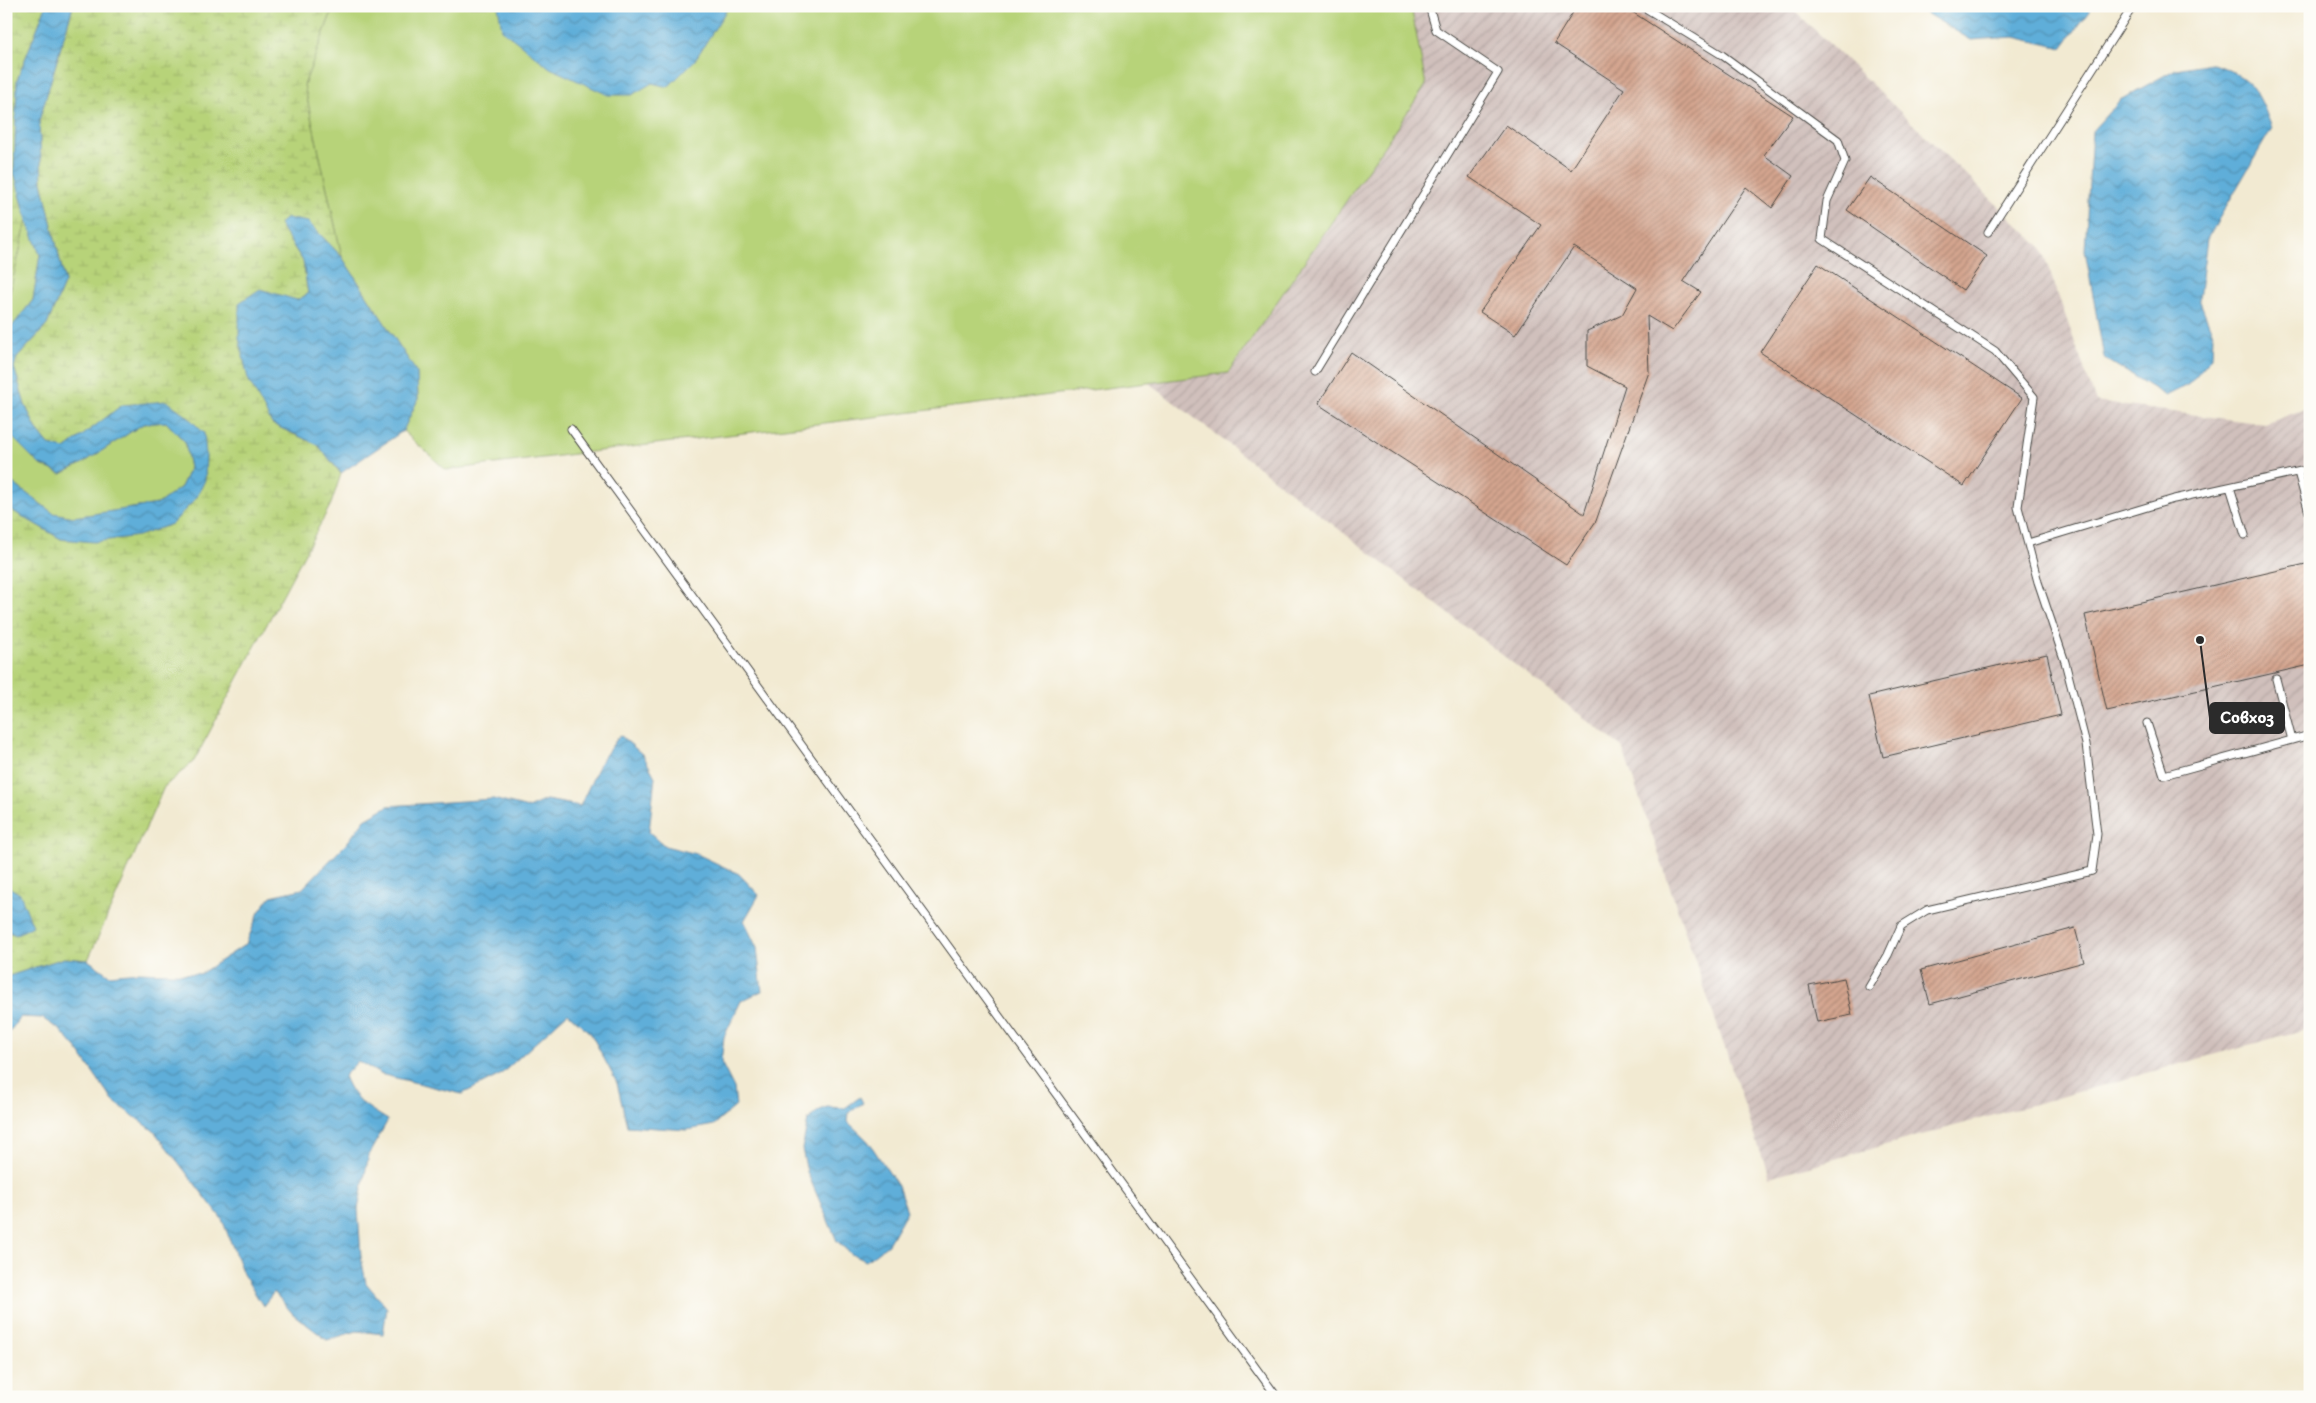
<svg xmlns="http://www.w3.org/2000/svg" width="2316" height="1403" font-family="'Playpen Sans',sans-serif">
<defs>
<pattern id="industrial-furrows" width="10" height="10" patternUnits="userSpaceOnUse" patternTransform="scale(1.25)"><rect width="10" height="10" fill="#d0c0bc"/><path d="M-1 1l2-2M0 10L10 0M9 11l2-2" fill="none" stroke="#b3a5a2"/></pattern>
<pattern id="wetland-marsh" width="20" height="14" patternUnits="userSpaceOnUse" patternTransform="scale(1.25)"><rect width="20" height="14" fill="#b7d379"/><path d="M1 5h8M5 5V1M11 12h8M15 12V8" fill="none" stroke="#9eb569"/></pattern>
<pattern id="water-waves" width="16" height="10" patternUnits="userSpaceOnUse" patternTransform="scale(1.25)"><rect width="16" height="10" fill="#5faed9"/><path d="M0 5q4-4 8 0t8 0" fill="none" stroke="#4f8eb0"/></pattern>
<pattern id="building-hatch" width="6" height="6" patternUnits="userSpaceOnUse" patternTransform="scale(1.25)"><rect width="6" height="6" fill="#d4a58f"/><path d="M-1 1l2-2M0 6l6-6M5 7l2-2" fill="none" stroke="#ac8775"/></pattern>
</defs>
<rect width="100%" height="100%" fill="#fdfcf7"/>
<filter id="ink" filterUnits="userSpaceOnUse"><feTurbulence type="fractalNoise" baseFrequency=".02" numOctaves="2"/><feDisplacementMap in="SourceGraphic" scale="10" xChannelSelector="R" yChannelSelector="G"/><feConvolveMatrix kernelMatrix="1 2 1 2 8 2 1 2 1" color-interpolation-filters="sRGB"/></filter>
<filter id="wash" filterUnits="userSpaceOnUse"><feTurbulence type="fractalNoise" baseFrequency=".0096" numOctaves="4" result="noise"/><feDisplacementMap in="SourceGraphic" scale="20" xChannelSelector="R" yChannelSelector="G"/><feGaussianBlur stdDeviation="1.12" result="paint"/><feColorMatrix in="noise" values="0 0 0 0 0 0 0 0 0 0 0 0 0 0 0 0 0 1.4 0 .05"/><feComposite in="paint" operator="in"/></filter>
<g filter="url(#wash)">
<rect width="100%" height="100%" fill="#f2ead2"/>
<path fill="url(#industrial-furrows)" d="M841,6H1790L2041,247L2096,402L2265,424L2310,407V1028L1769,1177L1622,747L924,210Z"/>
<path fill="#b7d379" stroke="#717f52" d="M334,6H1411L1426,85L1228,373L446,470L403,431L418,399L417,373L342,257L304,85Z
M27,220L40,254L33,300L6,334V308Z
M166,422L185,442L190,468L181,487L158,504L74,517L53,513L6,478V456L13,438L39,464L61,474L83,463L143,424Z"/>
<path fill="url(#wetland-marsh)" stroke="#717f52" d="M6,6H46L17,80L14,172L27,220L6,308Z
M73,6H334L304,85L342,257L308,222L279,225L303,261L308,294L297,300L272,424L318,445L341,474L331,504L194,761L164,787L88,960L64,958L6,977V507L61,539L172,524L197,497L187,416L102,421L65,449L49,445L37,430L25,405L14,367L17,358L47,325L65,282L42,182L39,121Z"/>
<path fill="url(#water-waves)" stroke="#456c82" d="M46,6H73L39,121L42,182L65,282L47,325L17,358L14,367L25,405L37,430L49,445L65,449L122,405L167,401L187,416L204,433L206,455L205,480L197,497L172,524L138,536L94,542L61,539L6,507V478L53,513L74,517L158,504L181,487L190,468L185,442L166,422L143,424L83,463L61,474L39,464L13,438L6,421V334L33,300L40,255L27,220L14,172L17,80Z
M498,6H729L695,60L668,87L652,83L632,95H608L550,68L502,30Z
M1914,6H2093L2062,48L2014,37L1971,40Z
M2210,63C2252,77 2257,88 2272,128L2207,239L2199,299L2213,334L2212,357L2189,384L2166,396L2104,358L2085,250L2092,131L2120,100L2176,69Z
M287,218L308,222L342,257L417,373L418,399L403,431L341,473L318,445L272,424L248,379L239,338V303L260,289L297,300L308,294L303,261L279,224Z
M620,735L643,755L655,777L649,832L665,846L697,854L739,874L759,895L744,921L757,948L762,991L741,1001L724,1037L721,1062L734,1088L736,1106L714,1125L687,1130L627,1126L617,1083L591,1034L568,1013L500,1075L462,1094L380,1074L358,1061L344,1076C353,1100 367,1107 388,1120L369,1154L358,1209L361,1257L366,1283L387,1308L383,1334L357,1331L327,1340L293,1314L274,1292L263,1306L243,1274L222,1219L154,1131L113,1101L77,1049L60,1030L42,1018L20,1017L6,1037V977L64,958L88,960L109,975L138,972L200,974L246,944L259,912L271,896L302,889L347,843L365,819L388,806L493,799L528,808L546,800L580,806L601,761Z
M6,879L7,886L20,894L33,926L16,935L6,931Z
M860,1097L863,1103L849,1113L848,1122L868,1141L898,1186L907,1211L888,1244L866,1261L851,1254L837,1241L807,1172L802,1149L808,1120L818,1111L827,1107L845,1108Z"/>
<g id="blocks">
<path fill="url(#building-hatch)" d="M1577,6H1623L1793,116L1764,155L1793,176L1772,208L1746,187L1683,281L1701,292L1672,331L1647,316L1649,372L1596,521L1566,565L1318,404L1351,352L1584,514L1625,386L1587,366V331L1622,315L1637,288L1574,247L1515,335L1480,312L1541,225L1469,177L1506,125L1571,170L1624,89L1554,43Z
M1870,177L1987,256L1963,290L1847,210Z
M1818,264L2022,398L1964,486L1760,352Z
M2310,563V665L2107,711L2085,615Z
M2047,654L2061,715L1883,757L1869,696Z
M2075,928L2084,962L1930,1004L1921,970Z
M1844,978L1852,1015L1817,1022L1809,985Z"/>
</g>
</g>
<g filter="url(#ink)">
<use href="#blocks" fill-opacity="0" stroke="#494844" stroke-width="1"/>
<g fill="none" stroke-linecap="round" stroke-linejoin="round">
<g stroke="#494844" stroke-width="9">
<path id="service" d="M1642,6L1722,55L1838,140L1845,161L1827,201L1822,239L1995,351L2034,397L2018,507L2038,582L2065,662L2086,744L2097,834L2092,871L1927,910L1901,926L1888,955L1869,987
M1988,232L2133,6
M1315,372L1498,72L1436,30L1429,6
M571,429L1277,1397
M2298,472L2310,516
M2230,487L2245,535
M2028,543L2174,499L2310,469
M2276,679L2292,740
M2147,723L2164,775L2310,735"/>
</g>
<use href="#service" stroke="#fff" stroke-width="7"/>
</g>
</g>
<path fill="none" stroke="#2b2b2b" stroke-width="2" d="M2200 640L2210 718"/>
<circle fill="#2b2b2b" stroke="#fdfcf7" stroke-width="2" cx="2200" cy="640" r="5"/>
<rect fill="#2b2b2b" stroke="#2b2b2b" stroke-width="2" x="2210" y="703" width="74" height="30" rx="5"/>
<g font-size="15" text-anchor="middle" font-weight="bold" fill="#fff">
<text x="2247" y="723">Совхоз</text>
</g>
<rect width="2316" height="1403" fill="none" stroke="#fdfcf7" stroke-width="25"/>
</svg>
